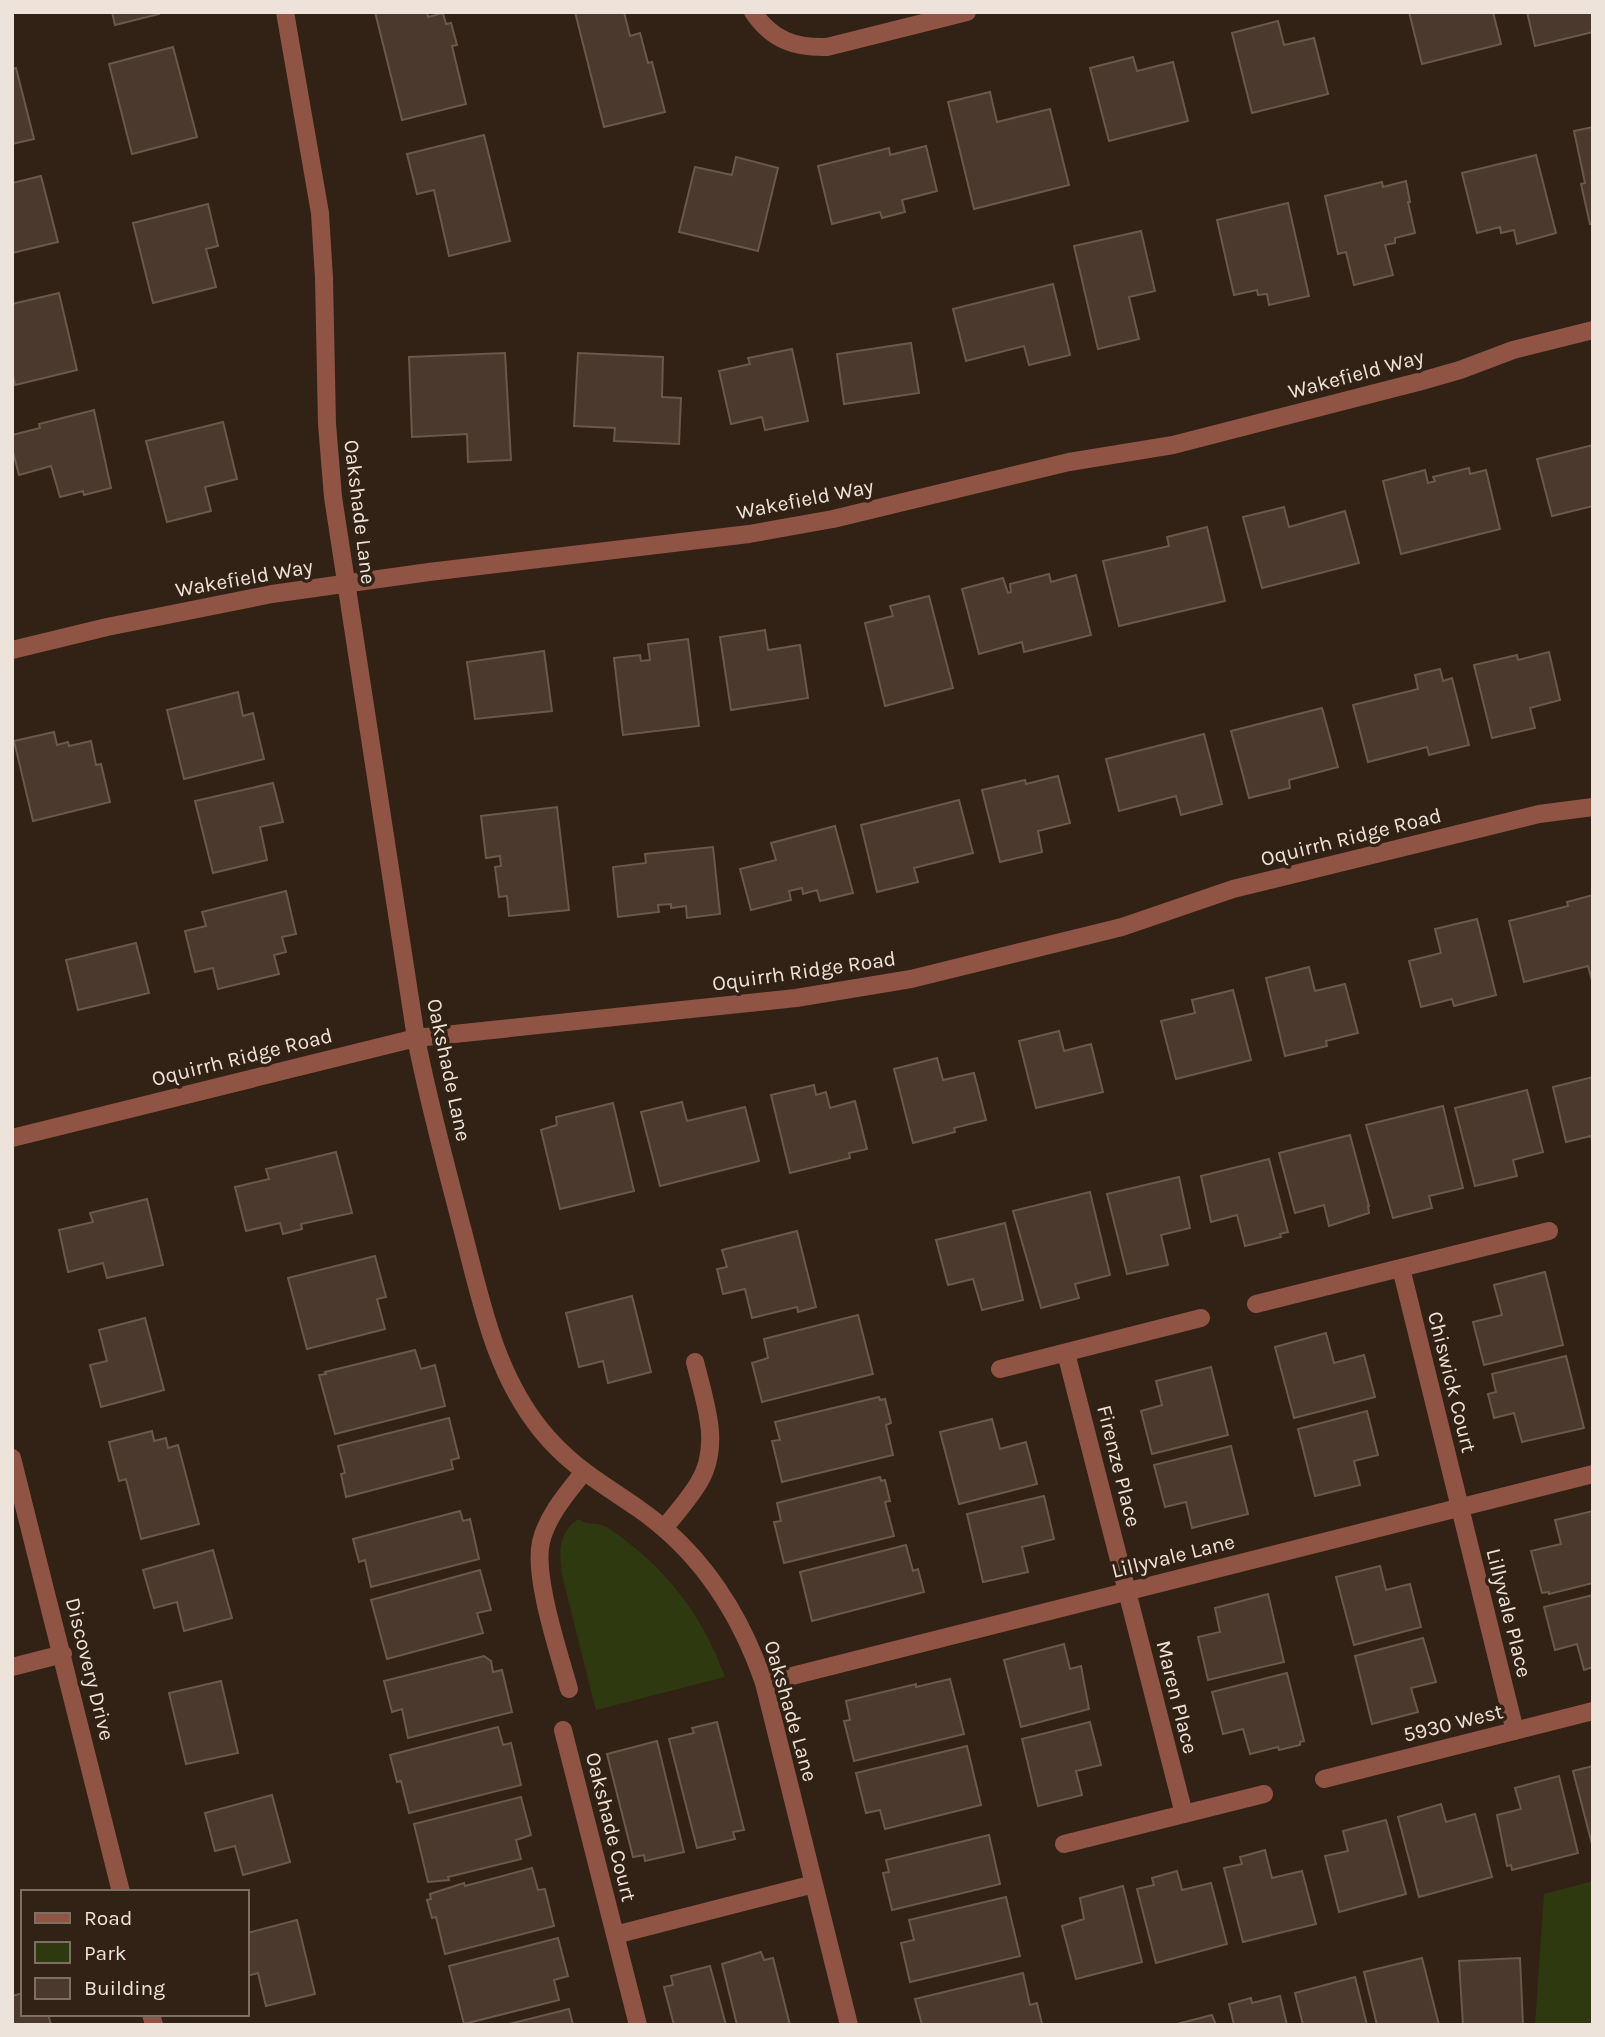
<svg xmlns="http://www.w3.org/2000/svg" width="1605" height="2037" font-family="Karla,sans-serif">
<rect width="100%" height="100%" fill="#312215"/>
<path fill="#2f390f" d="M579,1519C586,1526 596,1522 604,1526C609,1528 614,1532 618,1535C669,1571 704,1619 725,1677L596,1710L562,1574C559,1553 558,1531 579,1519Z
M1593,1881V2025H1535L1544,1894Z"/>
<path fill="#4a392c" stroke="#6a594a" stroke-width="2" d="M112,12H159V14L115,25Z
M375,12H427L428,17L443,13L446,24L451,23L457,45L452,46L466,104L402,120Z
M575,12H624L630,36L640,33L648,63L652,62L665,112L604,127Z
M1409,12H1493L1501,44L1422,64Z
M1527,12H1593V32L1535,46Z
M1278,21L1284,45L1314,38L1328,94L1252,113L1232,33Z
M173,47L197,137L132,154L109,64Z
M1133,57L1137,71L1173,62L1188,121L1109,141L1090,68Z
M16,68L34,139L12,144V69Z
M990,92L997,122L1050,109L1069,185L974,209L948,102Z
M1593,127V224H1590L1581,184L1585,183L1574,131Z
M484,135L510,241L449,256L434,190L417,194L407,154Z
M926,146L937,191L902,200L905,212L882,218L880,212L832,224L818,166L889,148L890,155Z
M1536,155L1556,233L1517,244L1514,230L1501,233L1500,227L1477,233L1462,173Z
M736,157L778,168L758,251L679,232L695,167L732,175Z
M41,176L58,242L12,253V183Z
M1406,181L1410,202H1408L1415,233L1395,238V243L1385,245L1393,275L1354,285L1346,252L1338,254L1325,196L1382,182L1383,187Z
M1288,203L1309,296L1269,305L1267,294L1258,295L1257,290L1234,295L1217,220Z
M208,204L218,246L206,249L216,287L153,303L133,223Z
M1141,231L1155,291L1129,297L1139,339L1098,349L1074,246Z
M1053,284L1070,355L1029,365L1024,346L966,361L953,309Z
M59,293L77,370L15,385L12,371V304Z
M911,343L919,393L844,404L837,354Z
M792,349L808,421L765,430L762,417L731,424L719,371L750,364L748,358Z
M505,353L511,460L468,462L467,434L412,437L409,357Z
M578,353L663,357L662,397L681,398L679,444L614,441L615,428L574,426Z
M94,410L111,488L84,495L83,491L60,497L51,466L19,475L12,448V435L40,428L39,424Z
M223,422L237,479L205,487L211,511L167,522L146,441Z
M1593,445V506L1552,516L1537,459Z
M1469,468L1470,474L1486,470L1500,529L1401,554L1383,481L1425,470L1428,483L1435,481L1433,477Z
M1284,507L1289,527L1345,511L1359,563L1262,588L1243,517Z
M1207,527L1225,601L1119,626L1103,561L1169,546L1167,537Z
M1049,574L1051,582L1076,575L1091,635L1024,652L1022,642L979,654L962,589L1003,578L1008,593L1011,592L1010,584Z
M929,596L953,688L885,706L865,623L893,616L890,606Z
M765,630L768,650L800,645L808,698L731,710L720,637Z
M688,639L699,726L623,735L614,658L640,655L641,661L650,660L648,644Z
M544,651L552,711L475,719L467,662Z
M1549,652L1560,700L1530,708L1535,728L1492,738L1474,665L1517,655L1518,660Z
M1440,669L1443,681L1452,678L1469,745L1429,755L1427,747L1368,762L1353,705L1418,689L1415,675Z
M238,692L243,716L253,713L264,759L184,779L167,710Z
M1322,708L1338,767L1289,780L1290,788L1249,798L1231,731Z
M54,732L57,745L68,742L69,746L91,741L96,765L101,764L110,802L33,821L14,741Z
M1204,734L1222,804L1181,815L1176,796L1119,811L1106,759Z
M1058,776L1070,823L1038,831L1042,852L1000,862L982,790L1025,780L1026,784Z
M273,783L283,822L260,827L267,860L213,873L195,801Z
M959,800L973,853L914,868L918,882L877,892L861,825Z
M557,807L569,910L509,916L507,896L499,897L495,867L501,866L500,856L486,858L481,816Z
M835,826L853,893L820,901L817,890L803,894L802,888L789,891L791,900L751,910L740,869L776,860L771,843Z
M713,847L720,914L687,918L686,906L671,908V904L658,905L659,912L618,917L613,867L646,863L645,854Z
M286,891L296,934L282,937L286,952L274,955L279,974L218,989L213,968L195,972L185,931L206,926L202,912Z
M1593,895V984L1588,966L1524,982L1509,921L1568,906L1567,902Z
M1477,919L1496,995L1454,1006L1452,999L1421,1007L1409,961L1441,953L1435,929Z
M136,943L149,993L78,1010L66,960Z
M1309,967L1315,991L1345,984L1358,1033L1326,1041L1327,1046L1285,1056L1266,978Z
M1233,990L1251,1060L1176,1079L1161,1021L1195,1013L1192,1000Z
M1059,1031L1064,1051L1091,1044L1103,1092L1036,1108L1019,1041Z
M937,1058L943,1080L974,1073L986,1120L954,1128L955,1132L913,1143L894,1069Z
M1593,1077V1143L1591,1136L1566,1142L1553,1087Z
M814,1085L816,1095L826,1092L830,1108L855,1101L867,1149L849,1153L850,1158L790,1173L771,1095Z
M1527,1090L1543,1152L1513,1160L1517,1176L1475,1186L1455,1108Z
M682,1102L687,1121L745,1107L759,1161L660,1186L641,1112Z
M613,1103L634,1191L560,1209L541,1130L557,1125L556,1117Z
M1443,1106L1463,1188L1429,1196L1432,1208L1393,1218L1366,1125Z
M1350,1135L1369,1206H1368L1369,1213L1329,1226L1324,1205L1295,1213L1279,1153Z
M336,1152L352,1213L301,1224L302,1229L283,1234L280,1223L246,1231L235,1187L269,1179L266,1169Z
M1269,1159L1288,1232L1280,1234L1281,1237L1245,1246L1237,1215L1211,1222L1201,1176Z
M1179,1177L1190,1228L1161,1235L1168,1265L1127,1274L1107,1194Z
M1090,1192L1110,1275L1075,1284L1079,1298L1041,1308L1013,1211Z
M147,1199L163,1265L107,1278L103,1263L68,1272L59,1230L93,1222L90,1213Z
M1005,1223L1023,1300L982,1310L973,1279L948,1285L936,1240Z
M797,1231L816,1307L798,1312L797,1307L752,1318L745,1289L723,1294L717,1269L727,1267L722,1250Z
M375,1256L386,1297L377,1299L385,1329L307,1349L288,1278Z
M1545,1272L1563,1345L1484,1365L1473,1322L1502,1315L1494,1285Z
M632,1296L651,1372L608,1383L603,1361L579,1367L566,1313Z
M858,1315L873,1374L762,1402L752,1363L768,1358L764,1339Z
M145,1318L164,1390L101,1407L90,1365L107,1361L99,1330Z
M1326,1333L1334,1363L1364,1355L1375,1397L1294,1418L1275,1347Z
M415,1350L421,1369L435,1365L445,1406L335,1434L319,1375L326,1374L325,1372Z
M1566,1356L1584,1428L1522,1442L1514,1413L1494,1418L1488,1394L1496,1392L1492,1374Z
M1211,1367L1228,1435L1152,1454L1141,1411L1162,1405L1156,1381Z
M879,1397L880,1400L885,1399L891,1423L886,1425L893,1455L782,1482L772,1441L780,1440L775,1422Z
M1367,1411L1378,1455L1354,1461L1360,1485L1315,1496L1298,1429Z
M449,1418L459,1458L451,1460L453,1469L346,1497L341,1474L345,1473L338,1446Z
M992,1419L1000,1449L1026,1442L1037,1484L959,1504L940,1432Z
M152,1431L154,1441L166,1438L168,1448L178,1445L199,1524L141,1539L126,1479L119,1481L109,1442Z
M1231,1446L1248,1514L1192,1528L1186,1502L1165,1507L1154,1465Z
M880,1477L881,1481L885,1480L890,1501L885,1502L894,1536L784,1563L774,1522L781,1521L777,1503Z
M1044,1496L1054,1539L1022,1547L1028,1572L983,1582L967,1514Z
M460,1511L463,1521L470,1519L479,1559L371,1587L365,1560L359,1562L353,1539Z
M1593,1511V1583L1549,1594V1592L1542,1593L1531,1551L1561,1544L1555,1520Z
M906,1545L913,1571L918,1569L924,1592L812,1621L800,1572Z
M213,1550L232,1618L184,1631L177,1602L154,1608L143,1570Z
M1380,1566L1386,1590L1410,1584L1421,1627L1354,1645L1336,1577Z
M480,1570L491,1610L477,1613L483,1633L387,1659L371,1600Z
M1268,1594L1284,1662L1208,1680L1198,1637L1220,1632L1215,1608Z
M1593,1595V1667L1584,1670L1577,1644L1555,1650L1544,1607Z
M1423,1638L1436,1682L1411,1688L1418,1712L1372,1724L1355,1656Z
M1064,1644L1070,1669L1081,1666L1089,1709L1021,1727L1004,1660Z
M484,1656L491,1661L493,1672L502,1670L512,1712L408,1738L402,1709L392,1712L384,1681Z
M1287,1673L1304,1741L1300,1742V1745L1279,1750L1278,1747L1250,1754L1243,1729L1223,1734L1212,1692Z
M950,1679L964,1734L854,1761L844,1721L850,1720L846,1701L916,1684V1687Z
M221,1681L238,1753L186,1764L169,1693Z
M717,1722L744,1830L733,1832L735,1839L697,1848L669,1739L694,1733L692,1728Z
M1090,1722L1101,1765L1076,1771L1082,1795L1038,1806L1022,1739Z
M498,1727L503,1745L511,1743L521,1785L409,1813L401,1781L397,1782L390,1755Z
M657,1741L684,1852L645,1861L644,1855L633,1857L607,1754Z
M967,1746L981,1805L885,1829L880,1810L866,1813L856,1773Z
M1593,1766V1848L1573,1771Z
M1559,1776L1578,1853L1512,1870L1511,1865L1507,1866L1497,1815L1521,1809L1515,1788Z
M272,1795L290,1862L243,1875L235,1846L215,1851L205,1813Z
M521,1797L531,1835L516,1840L521,1859L448,1877L449,1880L428,1882L414,1824Z
M1441,1804L1446,1822L1475,1814L1492,1877L1419,1897L1398,1817Z
M1386,1820L1406,1894L1339,1912L1325,1856L1348,1851L1343,1831Z
M989,1835L1000,1884L892,1910L883,1873L889,1872L886,1860Z
M1265,1850L1272,1878L1302,1871L1316,1924L1243,1942L1224,1868L1242,1864L1240,1857Z
M532,1868L538,1890L545,1889L554,1926L445,1954L436,1917L432,1918L427,1900L431,1899L430,1894L464,1883L465,1886Z
M1177,1871L1182,1890L1211,1883L1227,1944L1156,1963L1137,1889L1154,1885L1152,1878Z
M1123,1886L1142,1962L1076,1979L1062,1926L1084,1919L1080,1898Z
M1006,1897L1020,1956L910,1982L901,1943L914,1940L909,1920Z
M297,1920L315,1994L266,2006L258,1973L247,1976V1933Z
M558,1938L568,1976L554,1980L559,2000L464,2024L449,1966Z
M761,1952L764,1960L773,1958L790,2025H737L722,1964Z
M1422,1958L1439,2025H1377L1364,1972Z
M1520,1958L1523,2025H1463L1459,1961Z
M710,1966L726,2025H674L664,1987L673,1985L671,1976Z
M1023,1973L1030,2005L1037,2003L1042,2024L922,2025L915,1999Z
M1355,1977L1367,2025H1303L1295,1993Z
M23,1993V2014H48L51,2025H12V1996Z
M1280,1996L1287,2025H1234L1229,2004L1251,1998L1252,2003Z
M569,2009L573,2025H505Z
M1212,2015L1216,2025H1173Z"/>
<g fill="none" stroke-linecap="round" stroke-linejoin="round">
<path stroke="#8f5443" stroke-width="18" d="M285,12L320,213L324,278L327,424L333,497L416,1038C428,1100 445,1162 461,1224C480,1295 493,1371 541,1430C571,1467 602,1483 639,1509C701,1552 740,1613 764,1683L849,2025
M753,12C772,40 795,48 827,47L967,12
M12,650L107,627L272,594L429,572L749,534L833,519L1069,462L1173,445L1418,382L1460,370L1513,350L1593,330
M12,1138L416,1038L796,998L911,979L1122,927L1233,889L1539,814L1593,807
M1401,1268L1515,1731
M1256,1304L1549,1231
M1066,1353L1184,1814
M1000,1369L1201,1318
M12,1458L121,1892
M664,1528C676,1514 688,1500 698,1484C722,1446 705,1403 695,1362
M12,1667L63,1654
M764,1683L1593,1474
M569,1689C559,1653 533,1576 541,1542C547,1516 567,1493 583,1473
M563,1730L638,2025
M1324,1779L1593,1711
M1064,1844L1264,1794
M615,1935L814,1884
M151,2014L154,2025"/>
</g>
<g text-anchor="middle" stroke-width="7" stroke-linejoin="round" paint-order="stroke">
<g font-size="21" fill="#eee3db" stroke="#312215">
<text transform="translate(1356 374) rotate(-15)" y="7">Wakefield Way</text>
<text transform="translate(805 499) rotate(-11)" y="7">Wakefield Way</text>
<text transform="translate(360 512) rotate(83)" y="7">Oakshade Lane</text>
<text transform="translate(244 578) rotate(-10)" y="7">Wakefield Way</text>
<text transform="translate(1351 837) rotate(-14)" y="7">Oquirrh Ridge Road</text>
<text transform="translate(804 971) rotate(-8)" y="7">Oquirrh Ridge Road</text>
<text transform="translate(242 1057) rotate(-14)" y="7">Oquirrh Ridge Road</text>
<text transform="translate(449 1070) rotate(78)" y="7">Oakshade Lane</text>
<text transform="translate(1452 1382) rotate(76)" y="7">Chiswick Court</text>
<text transform="translate(1119 1466) rotate(76)" y="7">Firenze Place</text>
<text transform="translate(1173 1556) rotate(-14)" y="7">Lillyvale Lane</text>
<text transform="translate(1509 1613) rotate(76)" y="7">Lillyvale Place</text>
<text transform="translate(90 1669) rotate(76)" y="7">Discovery Drive</text>
<text transform="translate(1177 1697) rotate(76)" y="7">Maren Place</text>
<text transform="translate(791 1711) rotate(74)" y="7">Oakshade Lane</text>
<text transform="translate(1453 1723) rotate(-14)" y="7">5930 West</text>
<text transform="translate(611 1827) rotate(76)" y="7">Oakshade Court</text>
</g>
</g>
<rect width="1605" height="2037" fill="none" stroke="#eee3db" stroke-width="28"/>
<rect x="21" y="1890" width="228" height="126" fill="#312215" stroke="#7d6f64" stroke-width="2"/>
<rect x="35" y="1913" width="35" height="10" fill="#8f5443" stroke="#7d6f64" stroke-width="2"/>
<text x="84" y="1925" font-size="21" fill="#eee3db">Road</text>
<rect x="35" y="1942" width="35" height="21" fill="#2f390f" stroke="#7d6f64" stroke-width="2"/>
<text x="84" y="1960" font-size="21" fill="#eee3db">Park</text>
<rect x="35" y="1978" width="35" height="21" fill="#4a392c" stroke="#7d6f64" stroke-width="2"/>
<text x="84" y="1995" font-size="21" fill="#eee3db">Building</text>
</svg>
